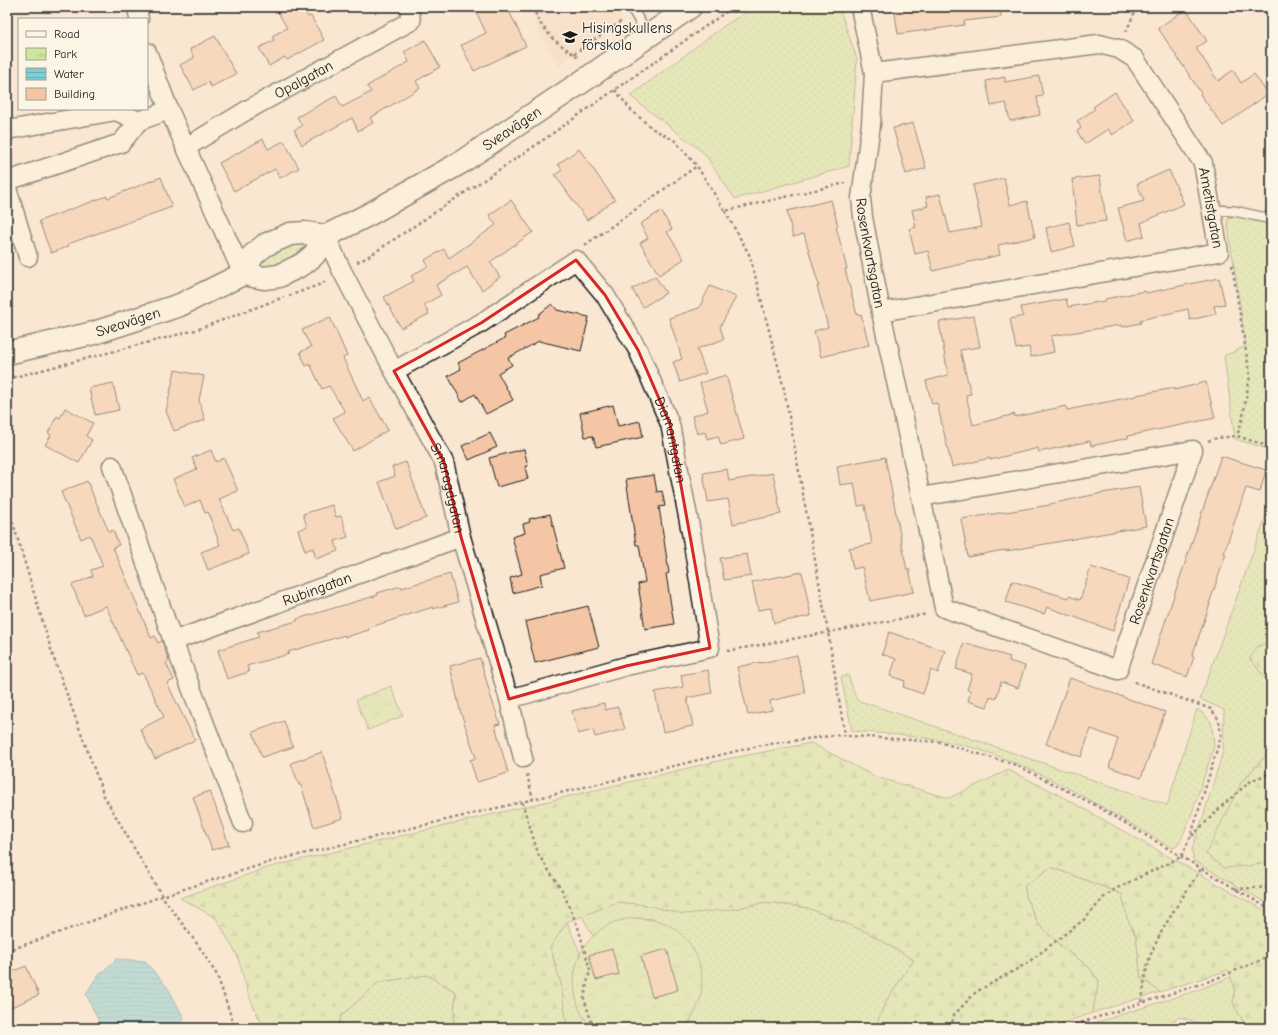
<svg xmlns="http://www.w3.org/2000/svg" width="1278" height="1035" font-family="'Comic Neue',sans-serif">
<defs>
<pattern id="grass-dots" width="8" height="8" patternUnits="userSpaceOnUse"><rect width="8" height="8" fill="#cee69c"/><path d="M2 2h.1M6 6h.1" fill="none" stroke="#b0c586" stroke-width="1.8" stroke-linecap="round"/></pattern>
<pattern id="forest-firs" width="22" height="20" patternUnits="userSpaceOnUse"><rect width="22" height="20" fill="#cee69c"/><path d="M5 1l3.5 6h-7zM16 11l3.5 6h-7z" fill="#b0c586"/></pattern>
<pattern id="park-tufts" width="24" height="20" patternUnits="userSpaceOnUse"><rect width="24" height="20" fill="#cee69c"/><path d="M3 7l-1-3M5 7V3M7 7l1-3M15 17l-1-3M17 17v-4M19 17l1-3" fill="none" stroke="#b0c586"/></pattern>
<pattern id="water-rules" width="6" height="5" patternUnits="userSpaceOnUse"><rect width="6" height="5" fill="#7ccdd6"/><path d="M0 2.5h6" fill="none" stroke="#6bafb7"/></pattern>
</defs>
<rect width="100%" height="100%" fill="#fae7d2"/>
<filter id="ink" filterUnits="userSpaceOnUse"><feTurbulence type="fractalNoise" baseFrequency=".025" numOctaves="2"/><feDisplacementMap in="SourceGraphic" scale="8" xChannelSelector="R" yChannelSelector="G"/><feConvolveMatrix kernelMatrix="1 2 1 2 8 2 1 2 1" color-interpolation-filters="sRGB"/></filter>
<g filter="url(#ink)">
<path fill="#f4d9c1" d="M527,7H635L558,67Z"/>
<path fill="url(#grass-dots)" stroke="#75815c" d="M754,7H839L857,59L849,166L735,199L704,153L630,96L724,26Z
M1236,216H1249L1271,223V450L1235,439L1224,356L1246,346L1227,220Z
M298,238L312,247L273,270H259L258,261Z
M1271,502V640L1266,642L1250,659L1271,685V750L1241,783L1248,866L1271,862V906L1193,860L1192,849L1204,814L1223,751L1224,710L1200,699Z
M848,675L857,700L1167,805L1197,709L1204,714L1211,722L1213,734L1214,747L1191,816L1180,842L1176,847L1172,848C1115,815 1059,779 998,756C951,738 901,735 852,731L841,677Z
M1051,867L1122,894L1127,918L1136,936L1141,978L1160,992L1092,1013L1099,981L1088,966L1067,951L1038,924L1027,900L1024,886Z
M617,902L646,905L734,909L766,902L808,908L867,932L914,960L885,1003L876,1026V1028H683L691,1021L672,927C666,925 658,920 652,919C628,915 612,923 593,936L582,916Z
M567,922L580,953L574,974L582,1015L592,1028H567L561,984L550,946Z
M427,975L456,992L453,1028H338L341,1016L379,982Z
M1231,977L1235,988L1233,1003L1247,1028H1213L1180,1017L1157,1028H1079L1195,991Z"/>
<path fill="url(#forest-firs)" stroke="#75815c" d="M1271,640V685L1250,659L1256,647Z
M811,743L876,777L949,798L1008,770L1052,791L1271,914V1028H1247L1233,1003L1235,988L1228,970L1160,992L1141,978L1136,936L1127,918L1122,894L1051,867L1024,886L1027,900L1038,924L1067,951L1088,966L1099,981L1092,1013L1049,1028H876V1026L885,1003L914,960L867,932L808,908L766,902L734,909L683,914L646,905L617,902L567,922L550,947L561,984L567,1028H453L456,992L427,975L379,982L341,1016L338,1028H268L259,1019L248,993L237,955L216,918L180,898L270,867L722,760Z
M1271,750V862L1248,866L1224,868L1206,854L1241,783Z"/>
<path fill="url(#park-tufts)" stroke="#75815c" d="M391,686L403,716L368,730L356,700Z
M631,918C645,919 659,919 672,927C707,949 712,1000 683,1028H592C589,1023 584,1019 581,1013C566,980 576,941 610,924C616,921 624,920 631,918Z"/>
<path fill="url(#water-rules)" stroke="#56868c" d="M116,959L145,961L168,988L184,1018L181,1028H102L86,994L96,978Z"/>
<path fill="#f5c6a5" stroke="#1c1c1c" d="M275,7H303L308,17L311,16L324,40L287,60L285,57L269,66L259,48L274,40L272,36L287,28Z
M474,7H507L526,46L474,71L461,45L486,33Z
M894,7H1000L1001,17L964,21V25L898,34Z
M1186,9L1207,41L1196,48L1218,81L1233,70L1241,83L1254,74L1268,94L1223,126L1200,94L1201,93L1158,28Z
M215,36L236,74L211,87L208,82L194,90L180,65L194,58L190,49Z
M425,40L440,67L416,81L420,88L370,118L373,123L358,131L352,118L302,145L294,130L302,126L297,117L336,96L342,107L371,92L367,86L409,62L404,52Z
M1039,76L1043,96L1037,97L1040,115L1010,121L1006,103L991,106L986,81L1005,77V82Z
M1115,92L1134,121L1112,135L1108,129L1085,144L1077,131L1081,128L1077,121L1095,109L1093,107Z
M913,123L926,168L906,174L893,128Z
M263,139L268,149L284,141L299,168L280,178L275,169L234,191L219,163Z
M579,149L615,200L587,220L555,175L562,170L558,164Z
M1169,170L1184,204L1141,223L1144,236L1127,241L1118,208L1144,201L1137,184Z
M1100,176L1106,221L1077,225L1072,179Z
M161,177L172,207L104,231L68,244L69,246L51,253L39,221L107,196L108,198Z
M1004,178L1010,205L1027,201L1035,237L998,245L1000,255L961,264L933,271L928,251L915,254L909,229L916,227L912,210L928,206L926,197L940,194L950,233L982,227L973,185Z
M511,200L533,232L490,262L500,277L482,290L467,267L436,285L441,295L424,305L429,314L401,328L384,297L414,281L411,276L428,266L425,260L444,249L449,258L496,225L489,215Z
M831,200L838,226H836L847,269H845L857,315L861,314L869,345L821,357L814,331L828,327L817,286H819L804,234L793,237L787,211Z
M661,211L672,229L667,232L684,259L659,275L640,243L648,238L640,224Z
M1069,222L1075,246L1051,252L1046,228Z
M655,276L666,293L643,307L632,289Z
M1219,278L1225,304L1214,306L1216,314L1190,320L1188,309L1140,320L1141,323L1122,327L1121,325L1051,336L1054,352L1031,357L1029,347L1016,349L1010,319L1023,316L1021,307L1066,299L1068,307L1105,301V299L1145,291L1146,293Z
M710,286L736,297L720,327L724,339L697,349L706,373L680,382L673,362L682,359L669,318L699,308Z
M552,304L557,310L589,317L581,351L539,341L508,358L512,365L498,373L513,400L486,414L475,394L462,402L448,376L461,369L458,363L505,338L504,335L539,317L538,315Z
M974,316L980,347L960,350L971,394L966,395L973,425L1015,414V417L1066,406L1067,410L1136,396V395L1174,388V390L1206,382L1215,418L1128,436V438L1091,446L1090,441L1039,452L1038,448L990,460V458L952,467L937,403L932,404L926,381L948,375L939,322Z
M330,317L347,356L343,358L363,401L369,397L388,430L353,451L333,418L345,412L329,386L322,389L310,364L306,366L300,352L311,347L302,330Z
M175,370L204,376L199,400L205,420L174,431L166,411Z
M726,375L744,439L721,445L718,436L707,439L705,432L697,434L692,416L708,411L700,383Z
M113,383L119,410L95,415L89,388Z
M613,405L618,426L640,421L643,437L596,447L593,436L585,437L580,413Z
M65,408L93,423L86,436L92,440L79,463L45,445L51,435L48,433L57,416L60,418Z
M490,433L497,447L469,460L462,446Z
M524,449L528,466L525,467L528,479L497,487L489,458Z
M211,450L216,462L224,458L238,491L219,499L233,530L239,528L249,554L208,570L201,552L220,545L208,512L205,513L200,500L185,507L173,479L197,469L192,458Z
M1221,456L1266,470L1260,492L1246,488L1224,553L1226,554L1209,604H1210L1192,656L1194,657L1187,677L1151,664Z
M885,457L907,570L909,569L914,592L870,601L862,567L853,569L849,548L872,544L865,505L858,506L854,483L840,485L837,466Z
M406,462L426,518L396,529L379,482L395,476L392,467Z
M727,469L729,481L773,473L781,514L733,524L728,499L708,502L703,473Z
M654,475L657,492L662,491L665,506L659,507L669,573L666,574L674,624L645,629L638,584L645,582L639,545H636L626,479Z
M87,481L109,532L113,530L119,545L113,547L151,638L155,636L158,643L162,641L169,661L166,663L174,680L167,683L195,740L155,759L140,729L164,717L143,673L137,675L106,606L84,615L72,585L93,576L91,570L103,566L90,535L81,539L61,492Z
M1139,487L1146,526L1012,550L1004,551V550L968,557L961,519L1050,505V504L1102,493Z
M332,505L336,517L341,516L348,537L335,541L338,551L316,559L313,548L305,551L298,530L307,527L303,514Z
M550,514L564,568L540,574L542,585L513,593L510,578L522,574L512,537L525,533L523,524L530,522L529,519Z
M747,554L751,576L724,580L720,558Z
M1091,567L1129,579L1113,631L1047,607L1044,614L1006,602L1012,581L1068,598L1069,596L1080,600Z
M802,572L811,616L774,623L771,608L758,610L752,582Z
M450,574L458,602L433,609V607L368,628L369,630L345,637V635L288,652L289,654L247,666L249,672L227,679L218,650L259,637L257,632L297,621V619L378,595L377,593L401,586V588Z
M588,606L599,647L535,663L525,622Z
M889,632L945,651L938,673L931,670L923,694L903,687L905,681L890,676L896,659L882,654Z
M964,643L1010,657L1009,661L1025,666L1018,688L1001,682L996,699L990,697L987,707L968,701L971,691L967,690L972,674L956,669Z
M797,655L805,693L770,701L772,710L748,715L737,667L761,662V663Z
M480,658L490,694L500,724L495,725L508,773L477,782L470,760L476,758L460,710L450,666Z
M708,670L712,693L687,698L693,726L663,732L655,692L683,687L681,675Z
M1070,678L1165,712L1141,778L1109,767L1118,739L1091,729L1081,757L1046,744Z
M604,703L605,710L618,707L625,729L595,737L593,730L578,734L572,711Z
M284,721L293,747L262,757L253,732Z
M322,752L343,818L314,827L301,785H299L291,763Z
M210,791L229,845L212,850L193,797Z
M612,949L619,974L596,980L589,955Z
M667,949L678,990L652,997L641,956Z
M26,966L39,995L7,1009V974Z"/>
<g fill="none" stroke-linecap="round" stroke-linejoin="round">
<g stroke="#1c1c1c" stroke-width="12">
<path id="service" d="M631,7L648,35
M1212,210L1234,211L1271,219"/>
</g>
<g stroke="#1c1c1c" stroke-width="21">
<g id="minor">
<path d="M137,7L139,19"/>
<path id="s1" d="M860,7L874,73L871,124L861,198L863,217L881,312L921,497L944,608L1118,670L1193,450L921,497"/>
<path d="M147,52L169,110L243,274"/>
<path id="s2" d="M874,73L1099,44L1119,49L1135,59L1203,163L1219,252L881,312"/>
<path d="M7,130L116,111L139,121"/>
<path id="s3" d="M185,148L249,109L411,21L409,7"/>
<path d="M7,181L121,143L139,121L169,110"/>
<path d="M7,188L28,257"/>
<path id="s4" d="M326,236L341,269L394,371L444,462L461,537L509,699L523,758"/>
<path id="s5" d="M394,371L481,323L576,260L605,295L638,350L670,424L691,532L710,648L626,666L509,699"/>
<path d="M112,466L173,641L243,823"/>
<path id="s6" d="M173,641L461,537"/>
</g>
</g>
<g stroke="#1c1c1c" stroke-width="25">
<g id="tertiary">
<path id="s7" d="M243,274L264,278L279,276L303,264L314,255L326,236L368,215L460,163L592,75L690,7"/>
<path id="s8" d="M7,353L94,333L180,305L243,274L253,255L265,245L290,234L305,233L326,236"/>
</g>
</g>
<path stroke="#1c1c1c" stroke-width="2.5" stroke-dasharray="3 3" stroke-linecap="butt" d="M533,7L539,22L553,39L580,59
M1126,32L1137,7
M574,54L623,20
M615,90L631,110L653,129L674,140L697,166L725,211L845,183
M725,211L750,256L784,389L828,632L845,736
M585,245L697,166
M357,262L366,258L526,152L733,7
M1232,265L1250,376L1242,421L1237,436
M289,296L321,284L327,280
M7,379L196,330L284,297
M1208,441L1217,438L1237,436L1271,447
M7,498L12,520L53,656L104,796L162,896L198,945L217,975L235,1028
M727,651L927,614
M527,774L533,799
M522,802L539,856L562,890L578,927L590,970L584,998L592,1024V1028
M1192,836L1224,804L1252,780L1271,773
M1235,889L1271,887
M7,951L162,896L273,861L762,745L837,735L939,742L1016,765L1095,805L1271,910
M1142,1002C1144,986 1145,969 1151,954C1162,926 1185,894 1201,869
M951,1028L954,1015L976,992L1026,964L1086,918L1103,898L1115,889L1181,857L1191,836L1221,736L1219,720L1211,709L1132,681
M1064,1028L1210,981L1271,956"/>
<use href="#service" stroke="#fcf5e5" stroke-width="9"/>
<use href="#minor" stroke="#fcf5e5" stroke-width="18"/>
<use href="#tertiary" stroke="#fcf5e5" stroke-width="22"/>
</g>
</g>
<path d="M0 0H1278V1035H0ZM576,260L605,295L638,350L670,424L710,648L626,666L509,699L461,537L444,462L394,371L481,323Z" fill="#fae7d2" fill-opacity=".55" fill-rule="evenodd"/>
<path fill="none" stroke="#d62828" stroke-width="3" stroke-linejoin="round" d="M576,260L605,295L638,350L670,424L710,648L626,666L509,699L461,537L444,462L394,371L481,323Z"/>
<defs>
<g id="school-bare" transform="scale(1.2)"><path d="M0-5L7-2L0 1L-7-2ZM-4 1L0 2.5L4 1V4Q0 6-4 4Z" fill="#1c1c1c" stroke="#fcf5e5" stroke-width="2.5" paint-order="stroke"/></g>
</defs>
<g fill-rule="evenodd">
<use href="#school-bare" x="570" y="37"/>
</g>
<g text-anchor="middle" stroke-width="3" stroke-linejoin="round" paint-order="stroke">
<g font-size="15" fill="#1c1c1c" stroke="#fcf5e5" text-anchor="start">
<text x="582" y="33">Hisingskullens<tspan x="582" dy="17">förskola</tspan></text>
</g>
<g font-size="15" fill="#1c1c1c" stroke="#fcf5e5">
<text dy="5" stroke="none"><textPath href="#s3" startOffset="137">Opalgatan</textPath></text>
<text dy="5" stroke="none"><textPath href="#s7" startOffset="315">Sveavägen</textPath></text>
<text dy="5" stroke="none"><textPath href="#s2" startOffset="436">Ametistgatan</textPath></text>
<text dy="5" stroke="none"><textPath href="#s1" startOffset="249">Rosenkvartsgatan</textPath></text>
<text dy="5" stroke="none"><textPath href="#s8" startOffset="125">Sveavägen</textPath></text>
<text dy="5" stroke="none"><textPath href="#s5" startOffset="419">Diamantgatan</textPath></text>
<text dy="5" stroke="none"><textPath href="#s4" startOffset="281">Smaragdgatan</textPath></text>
<text dy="5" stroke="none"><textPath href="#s1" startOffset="901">Rosenkvartsgatan</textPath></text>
<text dy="5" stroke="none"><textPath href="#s6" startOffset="153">Rubingatan</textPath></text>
</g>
</g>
<rect width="1278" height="1035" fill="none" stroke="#fcf5e5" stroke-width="24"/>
<rect x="12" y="12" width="1254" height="1011" fill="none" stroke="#1c1c1c" stroke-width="1.5" filter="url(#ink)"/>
<rect x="18" y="18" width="130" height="92" fill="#fcf5e5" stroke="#a29e95"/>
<rect x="26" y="31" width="20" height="6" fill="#fcf5e5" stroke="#a29e95"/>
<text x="54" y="38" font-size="12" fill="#1c1c1c">Road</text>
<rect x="26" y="48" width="20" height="12" fill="url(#park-tufts)" stroke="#a29e95"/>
<text x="54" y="58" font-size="12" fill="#1c1c1c">Park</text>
<rect x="26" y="68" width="20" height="12" fill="url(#water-rules)" stroke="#a29e95"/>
<text x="54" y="78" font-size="12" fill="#1c1c1c">Water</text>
<rect x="26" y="88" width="20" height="12" fill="#f5c6a5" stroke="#a29e95"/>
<text x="54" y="98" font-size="12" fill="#1c1c1c">Building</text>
</svg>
